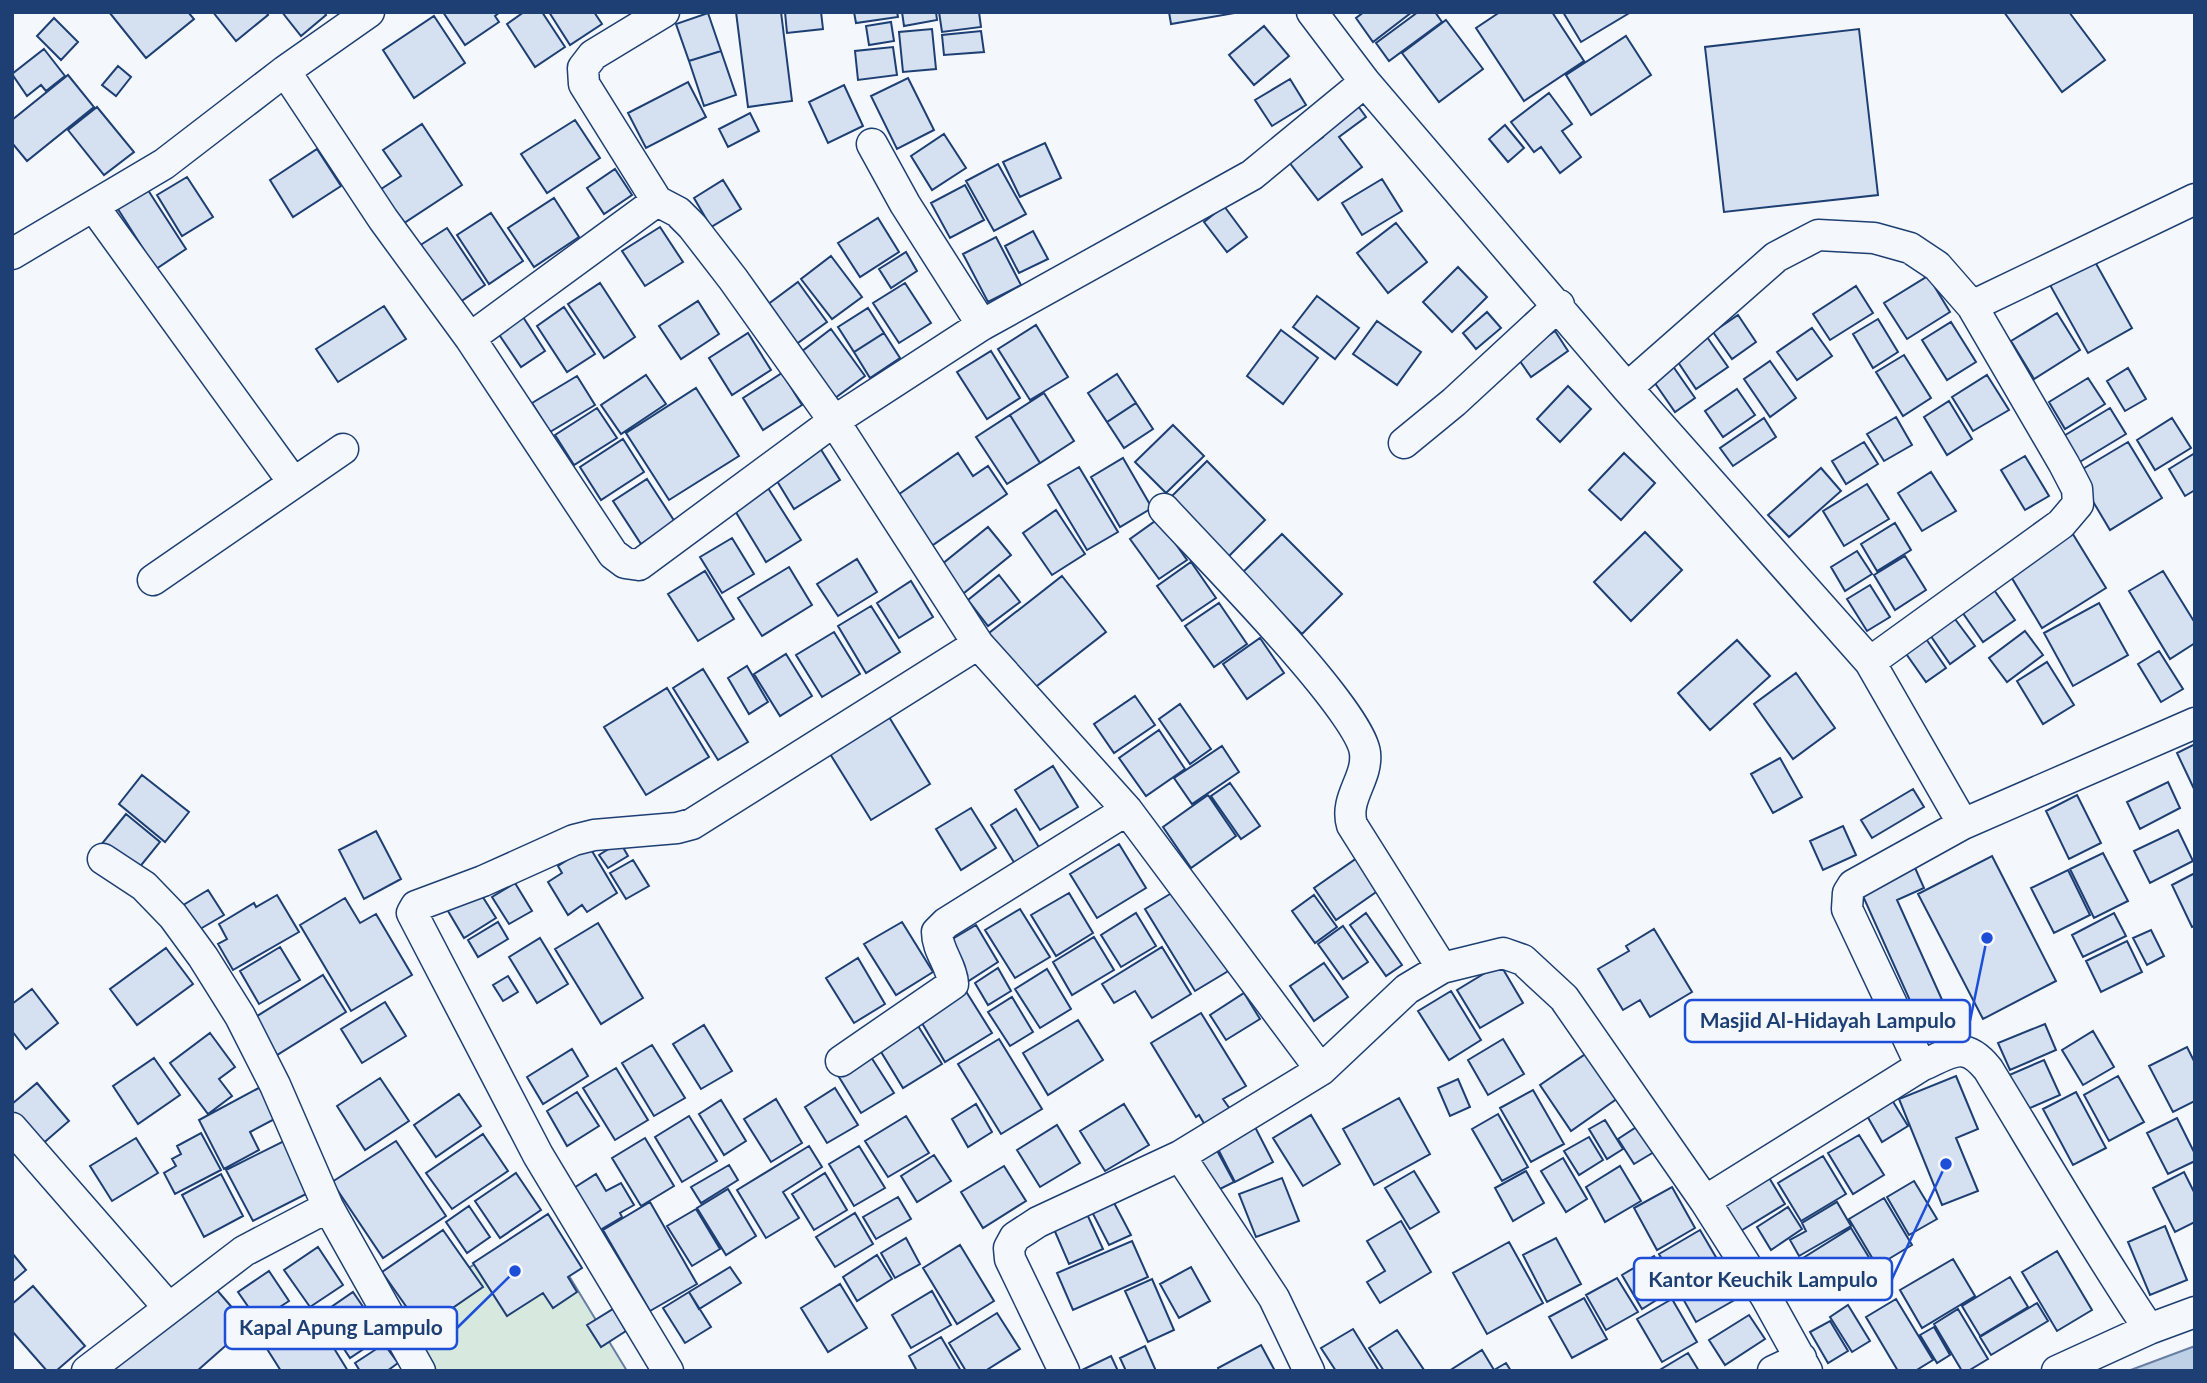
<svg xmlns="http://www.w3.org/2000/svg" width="2207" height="1383" font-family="Lato,sans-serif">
<rect width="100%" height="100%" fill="#f4f7fb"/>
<path fill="#d7e8df" stroke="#687fa3" stroke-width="2" d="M538,1225L627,1371H424L391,1316Z"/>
<path fill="#bed0e5" stroke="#687fa3" stroke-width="2" d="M2195,1346V1371H2128Z"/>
<path fill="#d5e0f0" stroke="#1d3f73" stroke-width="2" d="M109,12H188L194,19L146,58Z
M213,12H266L268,15L236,41Z
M282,12H324L326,15L301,36Z
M443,12H500L495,16L499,22L465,45Z
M524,12H542L565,47L535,67L507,24Z
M549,12H594L602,24L570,45Z
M736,12H781L792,101L748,107Z
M785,12H821L823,29L787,33Z
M854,12H897L898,17L856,23Z
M902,12H936L937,20L904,26Z
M939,12H979L981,27L942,32Z
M1169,12H1235V13L1171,24Z
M1364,12H1412L1373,42L1356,18Z
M1418,12H1435L1442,22L1389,61L1376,43Z
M1500,12H1552L1584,61L1524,101L1476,28Z
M1563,12H1631L1581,42Z
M2004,12H2069L2105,60L2062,92Z
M708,13L721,51L689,61L676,24Z
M434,16L465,63L414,98L383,50Z
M54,18L78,42L61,60L37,36Z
M1446,20L1483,69L1439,102L1402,53Z
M891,22L894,41L869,45L866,26Z
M1264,26L1289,56L1254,85L1229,55Z
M932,29L936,69L903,72L899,32Z
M1859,29L1878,195L1724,212L1705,47Z
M981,31L984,52L944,55L942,35Z
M1626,36L1651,75L1591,115L1566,75Z
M893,47L897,75L858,80L855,51Z
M44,49L65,76L46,91L41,85L27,96L12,74Z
M721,51L736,95L704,106L689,61Z
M118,66L131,77L116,96L102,85Z
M68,75L94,107L27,161L12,143V120Z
M908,78L934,130L897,149L871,96Z
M1290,79L1306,105L1272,126L1255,100Z
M688,82L706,117L646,148L628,113Z
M844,85L863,126L828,143L809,102Z
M1549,93L1572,124L1562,131L1581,157L1560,173L1541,147L1534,152L1511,122Z
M1353,99L1366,117L1339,137L1362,167L1318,200L1289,162L1323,137L1316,127Z
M97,107L134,152L104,175L68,130Z
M750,113L759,131L728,147L719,129Z
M575,120L600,158L547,193L521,154Z
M422,124L462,185L398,227L375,193L401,176L383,150Z
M1505,125L1524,148L1508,162L1489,139Z
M944,134L966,168L932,190L911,156Z
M1045,143L1061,178L1020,197L1003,162Z
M317,149L341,186L293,217L270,180Z
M998,164L1026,214L994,231L966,181Z
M615,169L632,195L604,214L587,188Z
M187,177L213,217L182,236L157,195Z
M1382,179L1402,211L1362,235L1342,203Z
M723,180L741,209L711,227L694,198Z
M965,185L984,220L950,238L931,203Z
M146,187L186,249L156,269L116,206Z
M554,198L579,237L534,267L508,228Z
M1224,206L1247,237L1227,252L1204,222Z
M491,213L523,261L489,284L457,235Z
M878,218L899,252L860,277L838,243Z
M1396,223L1427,262L1388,293L1357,253Z
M660,227L683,262L645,286L622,251Z
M447,228L485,285L457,304L419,246Z
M1033,231L1048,259L1019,273L1005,246Z
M996,237L1021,285L988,302L963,254Z
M906,252L917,271L891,288L879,269Z
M831,256L862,297L832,319L801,279Z
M2094,260L2132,328L2088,353L2050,285Z
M1458,267L1487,297L1452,332L1423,302Z
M1928,276L1950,312L1907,339L1884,303Z
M798,282L827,322L795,345L767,305Z
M600,283L635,337L604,358L568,304Z
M905,283L931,323L899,343L873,303Z
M1856,286L1873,313L1830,340L1813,314Z
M1317,296L1359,328L1335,359L1293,327Z
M698,301L719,334L681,359L659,326Z
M384,306L406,339L338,382L316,349Z
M564,307L595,354L567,372L537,326Z
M868,308L884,333L854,352L838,327Z
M1487,312L1501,328L1476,349L1463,333Z
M2057,313L2080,350L2034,379L2011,341Z
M1738,315L1756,342L1732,359L1713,332Z
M523,317L545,351L521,367L498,333Z
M1878,319L1898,352L1873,368L1853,334Z
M1377,321L1421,352L1397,385L1353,354Z
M1951,322L1976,362L1947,380L1922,340Z
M1036,325L1068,377L1030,400L998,349Z
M1812,328L1832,356L1797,380L1777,352Z
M831,329L865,376L835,398L801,352Z
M1281,330L1318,358L1283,404L1247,376Z
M1555,331L1568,351L1531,377L1517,357Z
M748,333L771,370L732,395L709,358Z
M884,333L900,358L870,378L854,352Z
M1707,337L1728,367L1696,389L1676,359Z
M991,351L1020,398L987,419L957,372Z
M1904,355L1931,398L1903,416L1876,372Z
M1770,361L1796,398L1770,417L1744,379Z
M1670,362L1695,398L1675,412L1650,376Z
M2128,368L2146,399L2125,411L2107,381Z
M782,373L802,405L763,430L743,398Z
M1117,374L1136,403L1107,422L1088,393Z
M646,375L666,404L621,434L601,405Z
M1987,375L2009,410L1973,431L1952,397Z
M577,376L595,405L550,432L532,403Z
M2088,378L2105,404L2065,429L2049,402Z
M1568,386L1591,409L1560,442L1537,419Z
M696,388L739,456L669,500L626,433Z
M1737,389L1755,415L1723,437L1705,411Z
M1044,393L1074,441L1040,463L1010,415Z
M1949,401L1972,439L1947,455L1924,417Z
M1136,403L1153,429L1124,448L1107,422Z
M597,408L617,438L574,465L555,435Z
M2110,408L2126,434L2078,463L2062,437Z
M1010,415L1040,463L1007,484L976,437Z
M1896,417L1912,445L1884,461L1867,434Z
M1764,418L1776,437L1733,466L1720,448Z
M2172,418L2191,448L2155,470L2137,440Z
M1173,425L1204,456L1166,493L1135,462Z
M623,439L644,472L601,500L580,467Z
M1864,442L1878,464L1846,484L1832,461Z
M2128,442L2162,498L2110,530L2076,473Z
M820,448L840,480L794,509L774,476Z
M958,453L973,476L988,466L1007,494L930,547L895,497Z
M1624,453L1655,483L1621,520L1589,490Z
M2195,453V490L2185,496L2169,469Z
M2025,456L2049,496L2025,510L2001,470Z
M1123,458L1152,508L1120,527L1091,477Z
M1207,461L1265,520L1228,557L1170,498Z
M1079,467L1118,532L1087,550L1048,485Z
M1821,468L1841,491L1789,537L1768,515Z
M1931,472L1956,511L1922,531L1898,493Z
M647,479L675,522L641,544L613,501Z
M1867,484L1889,519L1844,546L1823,511Z
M768,488L801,540L766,562L734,509Z
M1056,510L1085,554L1052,575L1023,533Z
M1158,519L1187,560L1159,579L1130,539Z
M1895,523L1911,550L1877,571L1861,544Z
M988,527L1011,555L959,597L936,569Z
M2071,531L2106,588L2042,628L2007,570Z
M1645,532L1682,570L1631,621L1594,582Z
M1282,534L1342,594L1302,634L1242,573Z
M732,538L754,574L722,593L700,557Z
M1857,551L1872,574L1845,591L1831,567Z
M1905,556L1926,590L1895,610L1874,575Z
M857,559L877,592L838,616L817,584Z
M1191,562L1216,598L1182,621L1157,586Z
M789,567L812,605L762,636L738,598Z
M705,571L734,619L698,641L668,594Z
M2163,571L2195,623V643L2170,659L2129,591Z
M999,575L1020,602L988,626L968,600Z
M1062,576L1106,632L1033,689L989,633Z
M911,581L933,617L899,638L877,603Z
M1870,585L1890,617L1867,631L1847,599Z
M1992,587L2015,620L1983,642L1960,609Z
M1219,603L1247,644L1214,667L1185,626Z
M2099,603L2128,655L2073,686L2044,633Z
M871,606L900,652L866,673L838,626Z
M1952,615L1975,646L1950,664L1928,632Z
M2025,631L2043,655L2007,682L1989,658Z
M834,632L860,674L822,697L796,655Z
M1922,633L1946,668L1926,682L1902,648Z
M1260,638L1284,673L1247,699L1223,664Z
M1737,640L1770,676L1710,730L1678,693Z
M2159,651L2183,689L2161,702L2138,664Z
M786,654L812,696L780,716L754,674Z
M2047,662L2074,705L2043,724L2017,681Z
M747,666L768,702L749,714L728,678Z
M703,669L748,742L718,760L673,688Z
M1796,673L1835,728L1793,759L1754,704Z
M667,688L709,757L646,795L604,727Z
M1135,696L1155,725L1114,753L1094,724Z
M1180,704L1211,749L1190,764L1159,719Z
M886,712L930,784L871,820L827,749Z
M1159,730L1185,769L1146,796L1119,758Z
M2195,744V791L2177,753Z
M1222,746L1239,772L1192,804L1174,778Z
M1780,758L1802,797L1773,813L1751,774Z
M1053,766L1078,807L1040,830L1015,790Z
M142,775L189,812L165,842L119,804Z
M2168,782L2180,808L2140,829L2127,802Z
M1230,783L1260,826L1241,839L1211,796Z
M1913,789L1924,807L1872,838L1861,820Z
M1208,795L1236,836L1191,868L1163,827Z
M2077,795L2101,843L2069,859L2046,811Z
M971,808L996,848L961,870L936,829Z
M1016,809L1040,849L1015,864L991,825Z
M126,814L160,842L134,874L100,846Z
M1843,826L1856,855L1823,870L1810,841Z
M2178,830L2193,861L2150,883L2134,851Z
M376,831L401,879L364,899L339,850Z
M620,842L628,856L608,868L599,855Z
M1119,844L1146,888L1097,918L1070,874Z
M589,846L617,893L587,912L582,905L568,915L548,882L562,873L558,866Z
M2103,853L2128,901L2094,918L2070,869Z
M1992,856L2056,981L1983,1019L1918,894Z
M1357,858L1379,890L1336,920L1314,888Z
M633,860L649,886L626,899L610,873Z
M1912,861L1924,888L1897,900L1948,1013L1921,1025L1858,885Z
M2068,870L2090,915L2054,933L2031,888Z
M2195,873V926L2192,927L2172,885Z
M515,883L532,911L509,924L492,897Z
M1180,888L1230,970L1195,991L1145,909Z
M208,890L224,915L195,932L180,907Z
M479,891L496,918L464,938L448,911Z
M1069,893L1093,933L1056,956L1031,915Z
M277,895L299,932L233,970L218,944L227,939L219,924L254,903L256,907Z
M1314,895L1337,927L1315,943L1292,911Z
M345,898L360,923L376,914L412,975L351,1011L300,925Z
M1020,909L1050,957L1015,978L985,930Z
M1136,913L1156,946L1121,967L1101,935Z
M1366,913L1402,965L1386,976L1350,925Z
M2114,913L2126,936L2083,957L2072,935Z
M498,922L508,939L478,957L468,940Z
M902,922L933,972L896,995L864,944Z
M598,923L643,998L601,1024L555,949Z
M976,925L998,962L967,982L944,944Z
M1343,926L1368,962L1343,979L1318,944Z
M1654,929L1692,992L1650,1017L1640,1000L1623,1010L1598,969L1629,951L1626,946Z
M2151,930L2164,956L2147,965L2133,938Z
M1094,937L1114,970L1072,995L1053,962Z
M540,938L568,984L537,1003L509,957Z
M2127,941L2142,972L2101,992L2086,961Z
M280,947L300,980L259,1004L240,971Z
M1162,947L1191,994L1152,1018L1135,991L1114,1003L1102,984Z
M166,948L193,984L137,1025L110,989Z
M858,958L885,1004L854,1023L826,978Z
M1324,963L1348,997L1314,1021L1290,986Z
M1500,964L1523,1003L1480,1028L1457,990Z
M998,968L1011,991L988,1005L975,983Z
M1047,969L1071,1009L1040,1028L1015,989Z
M323,975L346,1012L277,1055L254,1018Z
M508,976L518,992L503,1001L493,985Z
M962,985L992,1033L945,1062L916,1013Z
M32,989L58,1023L26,1049L12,1031V1004Z
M1451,991L1481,1040L1449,1060L1418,1011Z
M1244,993L1260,1019L1226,1040L1210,1015Z
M1012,997L1033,1032L1010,1046L988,1012Z
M385,1002L406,1036L362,1063L341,1029Z
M1201,1013L1246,1086L1223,1099L1230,1109L1205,1125L1199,1115L1196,1117L1151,1043Z
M913,1018L942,1064L903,1088L875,1042Z
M1078,1020L1103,1060L1048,1095L1023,1053Z
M2045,1024L2056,1050L2010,1070L1998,1043Z
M704,1025L732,1071L701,1089L673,1044Z
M2093,1031L2114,1067L2083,1085L2062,1050Z
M210,1033L235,1067L219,1079L232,1096L208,1114L170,1063Z
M999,1039L1042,1109L1001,1134L958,1064Z
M1503,1039L1524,1074L1488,1095L1468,1060Z
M652,1045L685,1098L654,1116L622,1063Z
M2187,1047L2195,1063V1101L2173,1112L2149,1066Z
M572,1049L588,1076L543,1104L527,1077Z
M1587,1053L1618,1098L1571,1131L1540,1085Z
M871,1057L894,1093L861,1113L839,1077Z
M154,1058L180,1095L138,1124L113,1086Z
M2044,1060L2060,1095L2023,1111L2007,1076Z
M616,1068L648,1120L615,1140L583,1088Z
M1956,1076L1978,1129L1956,1138L1978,1191L1942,1205L1899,1099Z
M2118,1076L2144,1122L2109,1141L2084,1095Z
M380,1078L409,1121L365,1150L337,1106Z
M1458,1079L1470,1107L1450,1116L1438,1088Z
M37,1083L69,1121L40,1146L12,1113V1104Z
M268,1083L284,1114L250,1132L259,1150L224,1169L199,1120Z
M835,1088L858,1125L827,1143L805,1107Z
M1533,1090L1564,1144L1531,1162L1500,1108Z
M577,1092L599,1126L567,1146L547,1111Z
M1887,1092L1908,1126L1882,1142L1862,1107Z
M2076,1092L2106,1148L2073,1165L2043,1109Z
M459,1094L481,1126L436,1157L414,1125Z
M1399,1098L1430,1154L1374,1185L1343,1129Z
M776,1099L802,1143L771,1162L744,1119Z
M721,1100L746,1141L724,1155L699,1114Z
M976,1104L992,1132L968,1147L952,1119Z
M1124,1104L1149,1145L1105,1171L1080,1131Z
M1498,1114L1528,1167L1502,1181L1472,1129Z
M1311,1115L1340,1164L1303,1186L1273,1138Z
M689,1116L717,1161L682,1182L655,1137Z
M906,1116L929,1153L888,1177L865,1141Z
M2177,1118L2195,1154V1161L2168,1174L2147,1133Z
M1605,1120L1623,1149L1607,1159L1589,1129Z
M1057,1125L1080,1163L1040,1187L1017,1150Z
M1638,1126L1654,1152L1634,1164L1618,1139Z
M1255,1127L1273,1162L1235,1182L1217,1147Z
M201,1133L221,1170L175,1194L164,1173L176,1166L172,1159L181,1154L177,1146Z
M483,1134L508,1171L452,1209L426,1173Z
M1859,1135L1884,1175L1853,1194L1828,1153Z
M1589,1137L1603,1160L1579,1175L1564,1151Z
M136,1138L158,1173L112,1201L90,1166Z
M645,1138L674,1186L641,1206L612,1158Z
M284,1141L310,1192L253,1221L226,1170Z
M396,1141L446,1216L383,1258L332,1182Z
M1214,1145L1234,1182L1208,1195L1188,1158Z
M809,1146L822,1167L783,1192L799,1218L766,1238L737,1190Z
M859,1146L885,1188L854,1206L829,1164Z
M934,1155L951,1181L917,1202L901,1176Z
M1823,1156L1846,1194L1801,1221L1778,1183Z
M1563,1158L1587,1199L1566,1212L1541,1171Z
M729,1165L738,1180L701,1203L691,1187Z
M1004,1166L1026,1201L983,1228L961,1192Z
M1620,1166L1641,1201L1605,1222L1586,1187Z
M1414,1171L1439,1212L1410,1229L1385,1188Z
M1526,1171L1544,1203L1513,1221L1495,1188Z
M2184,1172L2195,1194V1222L2175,1232L2153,1188Z
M516,1173L541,1210L500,1238L475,1201Z
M825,1173L847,1210L814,1230L792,1194Z
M221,1174L243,1216L204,1237L182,1195Z
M596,1174L606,1191L621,1183L634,1205L620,1213L622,1217L595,1233L569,1191Z
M1768,1176L1785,1204L1739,1232L1722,1204Z
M1282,1178L1299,1221L1256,1237L1239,1194Z
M1914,1181L1937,1219L1909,1235L1887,1197Z
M1672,1187L1695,1228L1657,1250L1634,1208Z
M728,1189L756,1236L726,1255L697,1208Z
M898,1197L911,1219L876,1239L863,1217Z
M1884,1198L1912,1245L1877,1266L1849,1219Z
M1112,1199L1131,1235L1109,1245L1091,1210Z
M650,1202L697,1284L650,1311L603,1230Z
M1837,1202L1851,1226L1799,1256L1790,1240L1806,1231L1802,1223Z
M469,1206L490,1237L467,1253L446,1222Z
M1788,1207L1802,1229L1771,1250L1757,1227Z
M696,1209L720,1249L692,1266L667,1226Z
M1086,1212L1103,1249L1069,1264L1053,1227Z
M855,1213L873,1244L835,1267L816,1237Z
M548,1214L582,1268L568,1277L577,1292L553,1308L543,1293L507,1316L473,1263Z
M1401,1221L1431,1272L1380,1303L1367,1282L1385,1271L1367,1241Z
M2165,1226L2187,1280L2150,1295L2128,1242Z
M1851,1228L1870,1259L1823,1289L1803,1258Z
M443,1230L483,1287L422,1329L382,1272Z
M1700,1230L1717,1259L1676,1283L1659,1254Z
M906,1238L920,1264L895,1278L881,1253Z
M1556,1238L1581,1284L1547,1302L1523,1255Z
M1132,1241L1148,1277L1073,1310L1057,1273Z
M1509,1242L1543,1303L1487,1334L1453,1273Z
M960,1245L994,1301L957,1324L923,1268Z
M318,1247L343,1285L310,1307L284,1270Z
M2057,1251L2092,1310L2057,1331L2022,1272Z
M12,1253L26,1270L12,1282Z
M877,1255L892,1279L857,1301L843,1277Z
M1654,1256L1674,1289L1642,1309L1622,1275Z
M1953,1259L1975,1296L1922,1328L1900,1290Z
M1728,1260L1747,1293L1696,1322L1677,1288Z
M730,1267L741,1283L699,1309L689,1292Z
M1191,1267L1210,1301L1179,1318L1160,1284Z
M269,1271L289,1301L258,1321L238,1292Z
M2010,1277L2028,1307L1980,1336L1962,1306Z
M1617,1278L1638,1312L1606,1330L1586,1295Z
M1152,1279L1174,1330L1148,1342L1125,1291Z
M210,1282L248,1326L197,1371H108Z
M840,1284L867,1328L828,1352L801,1308Z
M33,1286L85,1346L56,1371H47L12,1331V1304Z
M932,1291L951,1325L911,1348L892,1315Z
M353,1292L383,1336L350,1358L321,1314Z
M689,1292L711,1327L685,1343L663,1308Z
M1584,1298L1607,1339L1572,1358L1549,1317Z
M1672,1299L1697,1342L1662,1362L1637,1319Z
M1896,1299L1933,1360L1915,1371H1898L1866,1317Z
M2037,1303L2048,1321L1991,1355L1980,1337Z
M1848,1305L1870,1341L1852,1352L1830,1317Z
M613,1309L626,1331L601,1347L587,1325Z
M1958,1309L1988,1359L1968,1371H1962L1934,1324Z
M284,1312L298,1334L317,1321L348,1371H281L255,1330Z
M997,1313L1020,1349L985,1371H966L949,1343Z
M1749,1315L1765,1339L1725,1365L1709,1340Z
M1830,1321L1848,1351L1828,1363L1810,1332Z
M1934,1327L1950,1355L1937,1363L1920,1335Z
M1353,1329L1379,1371H1336L1321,1348Z
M1397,1330L1424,1370L1423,1371H1384L1369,1348Z
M941,1337L961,1371H917L909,1356Z
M384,1344L398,1363L387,1371H360L355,1363Z
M1261,1345L1275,1371H1219L1218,1368Z
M1145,1346L1156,1371H1126L1120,1358Z
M1482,1350L1494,1370L1506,1363L1511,1371H1449Z
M1688,1353L1699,1371H1658Z
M1111,1356L1118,1371H1080Z"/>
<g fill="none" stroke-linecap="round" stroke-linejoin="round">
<g stroke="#1d3f73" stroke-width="33">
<path id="minor" d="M664,12L593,55L583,68L584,84L657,201L678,212L692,226L733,279L834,421L978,644L1127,810L1321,1070
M1312,12L1365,82L1627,388L1870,662L1963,824
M285,71L383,219L470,338L613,554L625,563L639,565L834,421L982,325L1252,175L1365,82
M872,144L905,204L982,325
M94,207L293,482
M12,254L164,164L285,71L369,12
M1972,306L2195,199
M470,338L657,201
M1627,388L1776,257L1818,235L1874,238L1910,248L1937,266L1972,306L2064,464L2077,489L2078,504L2061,524L1870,662
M1404,443L1454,402L1559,305
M1164,509C1200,549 1361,710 1365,753C1368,779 1344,798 1352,825L1442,968
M153,580L343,449
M103,859L144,886L173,916L203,957L240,1016L275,1085L328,1207L420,1371
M841,1061L953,984C952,965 937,951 937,932L946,923L1127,810
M1921,1066L1847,909L1848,893L1853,885L1963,824L2195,723
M12,1128L168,1307
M1180,1156L1274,1298L1309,1371
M1705,1201L1921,1066C1951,1053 1964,1039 1988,1069C2041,1156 2092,1244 2149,1329
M87,1371L244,1251L328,1207
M668,1371L538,1155L412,913L416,906L483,881L574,840L594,835L677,828L692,824L978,644
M1064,1371L1010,1259L1009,1248L1015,1237L1038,1222L1180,1156L1321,1070L1407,989L1442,968L1503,953L1523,960L1564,998L1705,1201L1766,1297L1807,1371
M1773,1371L1801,1358
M2057,1371L2149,1329L2195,1312"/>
</g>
<use href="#minor" stroke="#f4f7fb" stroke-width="30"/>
</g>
<path fill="none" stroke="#1d4ed8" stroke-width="2.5" d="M1987 938L1970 1021M1946 1164L1892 1279M515 1271L457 1328"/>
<g fill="#1d4ed8" stroke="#f4f7fb" stroke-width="2.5">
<circle cx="1987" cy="938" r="7"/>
<circle cx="1946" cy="1164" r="7"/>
<circle cx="515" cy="1271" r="7"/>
</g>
<g fill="#f4f7fb" stroke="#1d4ed8" stroke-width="2.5">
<rect x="1685" y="1000" width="285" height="42" rx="7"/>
<rect x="1634" y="1258" width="258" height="42" rx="7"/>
<rect x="225" y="1307" width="232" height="42" rx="7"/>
</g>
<g font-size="21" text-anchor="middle" font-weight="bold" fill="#1d3f73">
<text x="1828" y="1028">Masjid Al-Hidayah Lampulo</text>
<text x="1763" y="1287">Kantor Keuchik Lampulo</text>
<text x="341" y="1335">Kapal Apung Lampulo</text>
</g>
<rect width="2207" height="1383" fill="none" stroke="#1d3f73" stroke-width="28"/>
</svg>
